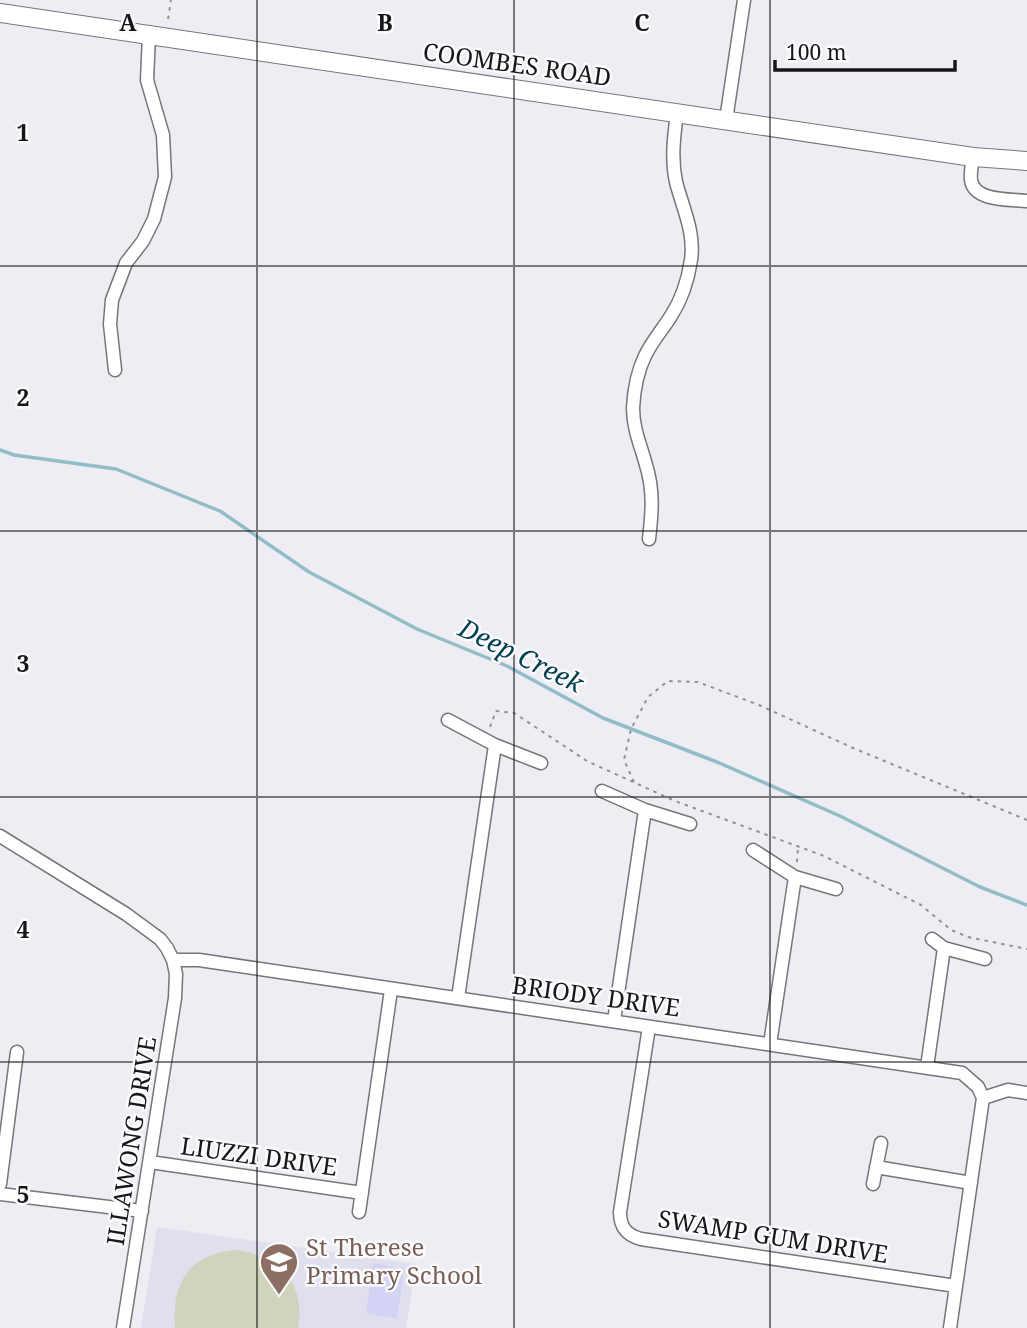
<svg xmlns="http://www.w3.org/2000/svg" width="1027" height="1328" font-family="'Noto Serif',serif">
<rect width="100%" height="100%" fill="#ededf3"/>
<path fill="#dfdfed" d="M157,1227L416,1264L406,1328H141Z"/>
<path fill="#d1d3bd" d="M238,1250C280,1257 306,1284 298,1328H175C171,1283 190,1252 238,1250Z"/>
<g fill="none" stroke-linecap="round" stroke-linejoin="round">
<path stroke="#93bcc9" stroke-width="3.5" d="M0,450L14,455L116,469L220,511L309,572L417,629L507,666L603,718L717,762L840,816L980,887L1027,905"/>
</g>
<path fill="#d3d3f6" d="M373,1263L404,1269L397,1319L366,1313Z"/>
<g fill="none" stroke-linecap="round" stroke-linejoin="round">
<g stroke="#75757a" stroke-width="15">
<path id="street" d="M726,120L744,0
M973,157C972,164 970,173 971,180C974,202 1011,199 1027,201
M115,370L110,324L112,300L126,263L143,241L154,219L165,177L163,135L147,80L149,35
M649,539C652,514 654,490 646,465C641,446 633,429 633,408C634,390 637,372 645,356C652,341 663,329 671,316C682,299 688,280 691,260C695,232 683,209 676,182C671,159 674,136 677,113
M448,720L495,745L541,763
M602,791L645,810L690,824
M0,836L126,914L160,939L167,948L173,960L176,974L175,998L123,1328
M753,850L795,877L836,889
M932,939L944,948L985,959
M173,960H199L962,1073L978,1087L983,1098L950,1328
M458,998L495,745
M614,1021L645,810
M649,1027L620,1212C620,1227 626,1235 641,1239L956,1286
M770,1044L795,877
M927,1067L944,948
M983,1098L1008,1090L1027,1093
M150,1162L362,1193
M876,1167L971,1183
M0,1184L17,1052
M873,1184L881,1143
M0,1194L142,1211
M359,1212L391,990"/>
</g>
<g stroke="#75757a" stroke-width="20">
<path id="secondary" d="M0,13L973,157L1027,161"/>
</g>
<path stroke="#929296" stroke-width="2" stroke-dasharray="3.5 5" stroke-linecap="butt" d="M168,19L171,0
M490,727L496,711L514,713L587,761L675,801L824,856L921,905L951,930L968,937L1027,949
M634,782L624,760L631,729L648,697L668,681L698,682L759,705L853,748L1027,820
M797,862L798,847"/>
<use href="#street" stroke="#fff" stroke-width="12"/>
<use href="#secondary" stroke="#fff" stroke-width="18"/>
</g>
<path fill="none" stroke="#171719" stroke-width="2" stroke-opacity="0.55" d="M257,0V1328M514,0V1328M770,0V1328M0,266H1027M0,531H1027M0,797H1027M0,1062H1027"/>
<defs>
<g id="school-pin" transform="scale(2.0125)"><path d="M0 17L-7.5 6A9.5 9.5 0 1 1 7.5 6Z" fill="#8d6e63" stroke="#fbfbfe"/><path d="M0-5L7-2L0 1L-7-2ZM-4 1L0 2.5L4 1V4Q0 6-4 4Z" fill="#fff"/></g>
</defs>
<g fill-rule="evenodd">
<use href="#school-pin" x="279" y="1262"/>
</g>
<g text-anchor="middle" stroke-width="5" stroke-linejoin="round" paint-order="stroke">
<g font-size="24" fill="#171719" stroke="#fbfbfe">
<text transform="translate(517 65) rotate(8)" y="8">COOMBES ROAD</text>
<text transform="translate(596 997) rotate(8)" y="8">BRIODY DRIVE</text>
<text transform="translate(132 1141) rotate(-81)" y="8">ILLAWONG DRIVE</text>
<text transform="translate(259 1157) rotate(8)" y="8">LIUZZI DRIVE</text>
<text transform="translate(773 1237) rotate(9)" y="8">SWAMP GUM DRIVE</text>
</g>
<g font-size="24" fill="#785e54" stroke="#fbfbfe" text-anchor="start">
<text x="306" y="1256">St Therese<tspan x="306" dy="28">Primary School</tspan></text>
</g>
<g font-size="26" font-style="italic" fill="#013f4f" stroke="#fbfbfe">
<text transform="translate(521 656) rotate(26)" y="9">Deep Creek</text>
</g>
</g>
<g font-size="23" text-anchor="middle" font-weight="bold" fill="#171719" stroke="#fbfbfe" stroke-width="5" stroke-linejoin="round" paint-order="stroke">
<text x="128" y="31">A</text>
<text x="385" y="31">B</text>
<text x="642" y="31">C</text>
<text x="23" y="141">1</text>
<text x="23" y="406">2</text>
<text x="23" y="672">3</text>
<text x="23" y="938">4</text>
<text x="23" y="1203">5</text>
</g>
<path d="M775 60v10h180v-10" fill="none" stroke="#171719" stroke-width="3.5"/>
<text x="786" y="60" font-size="21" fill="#171719" stroke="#fbfbfe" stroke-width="5" paint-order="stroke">100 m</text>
</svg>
